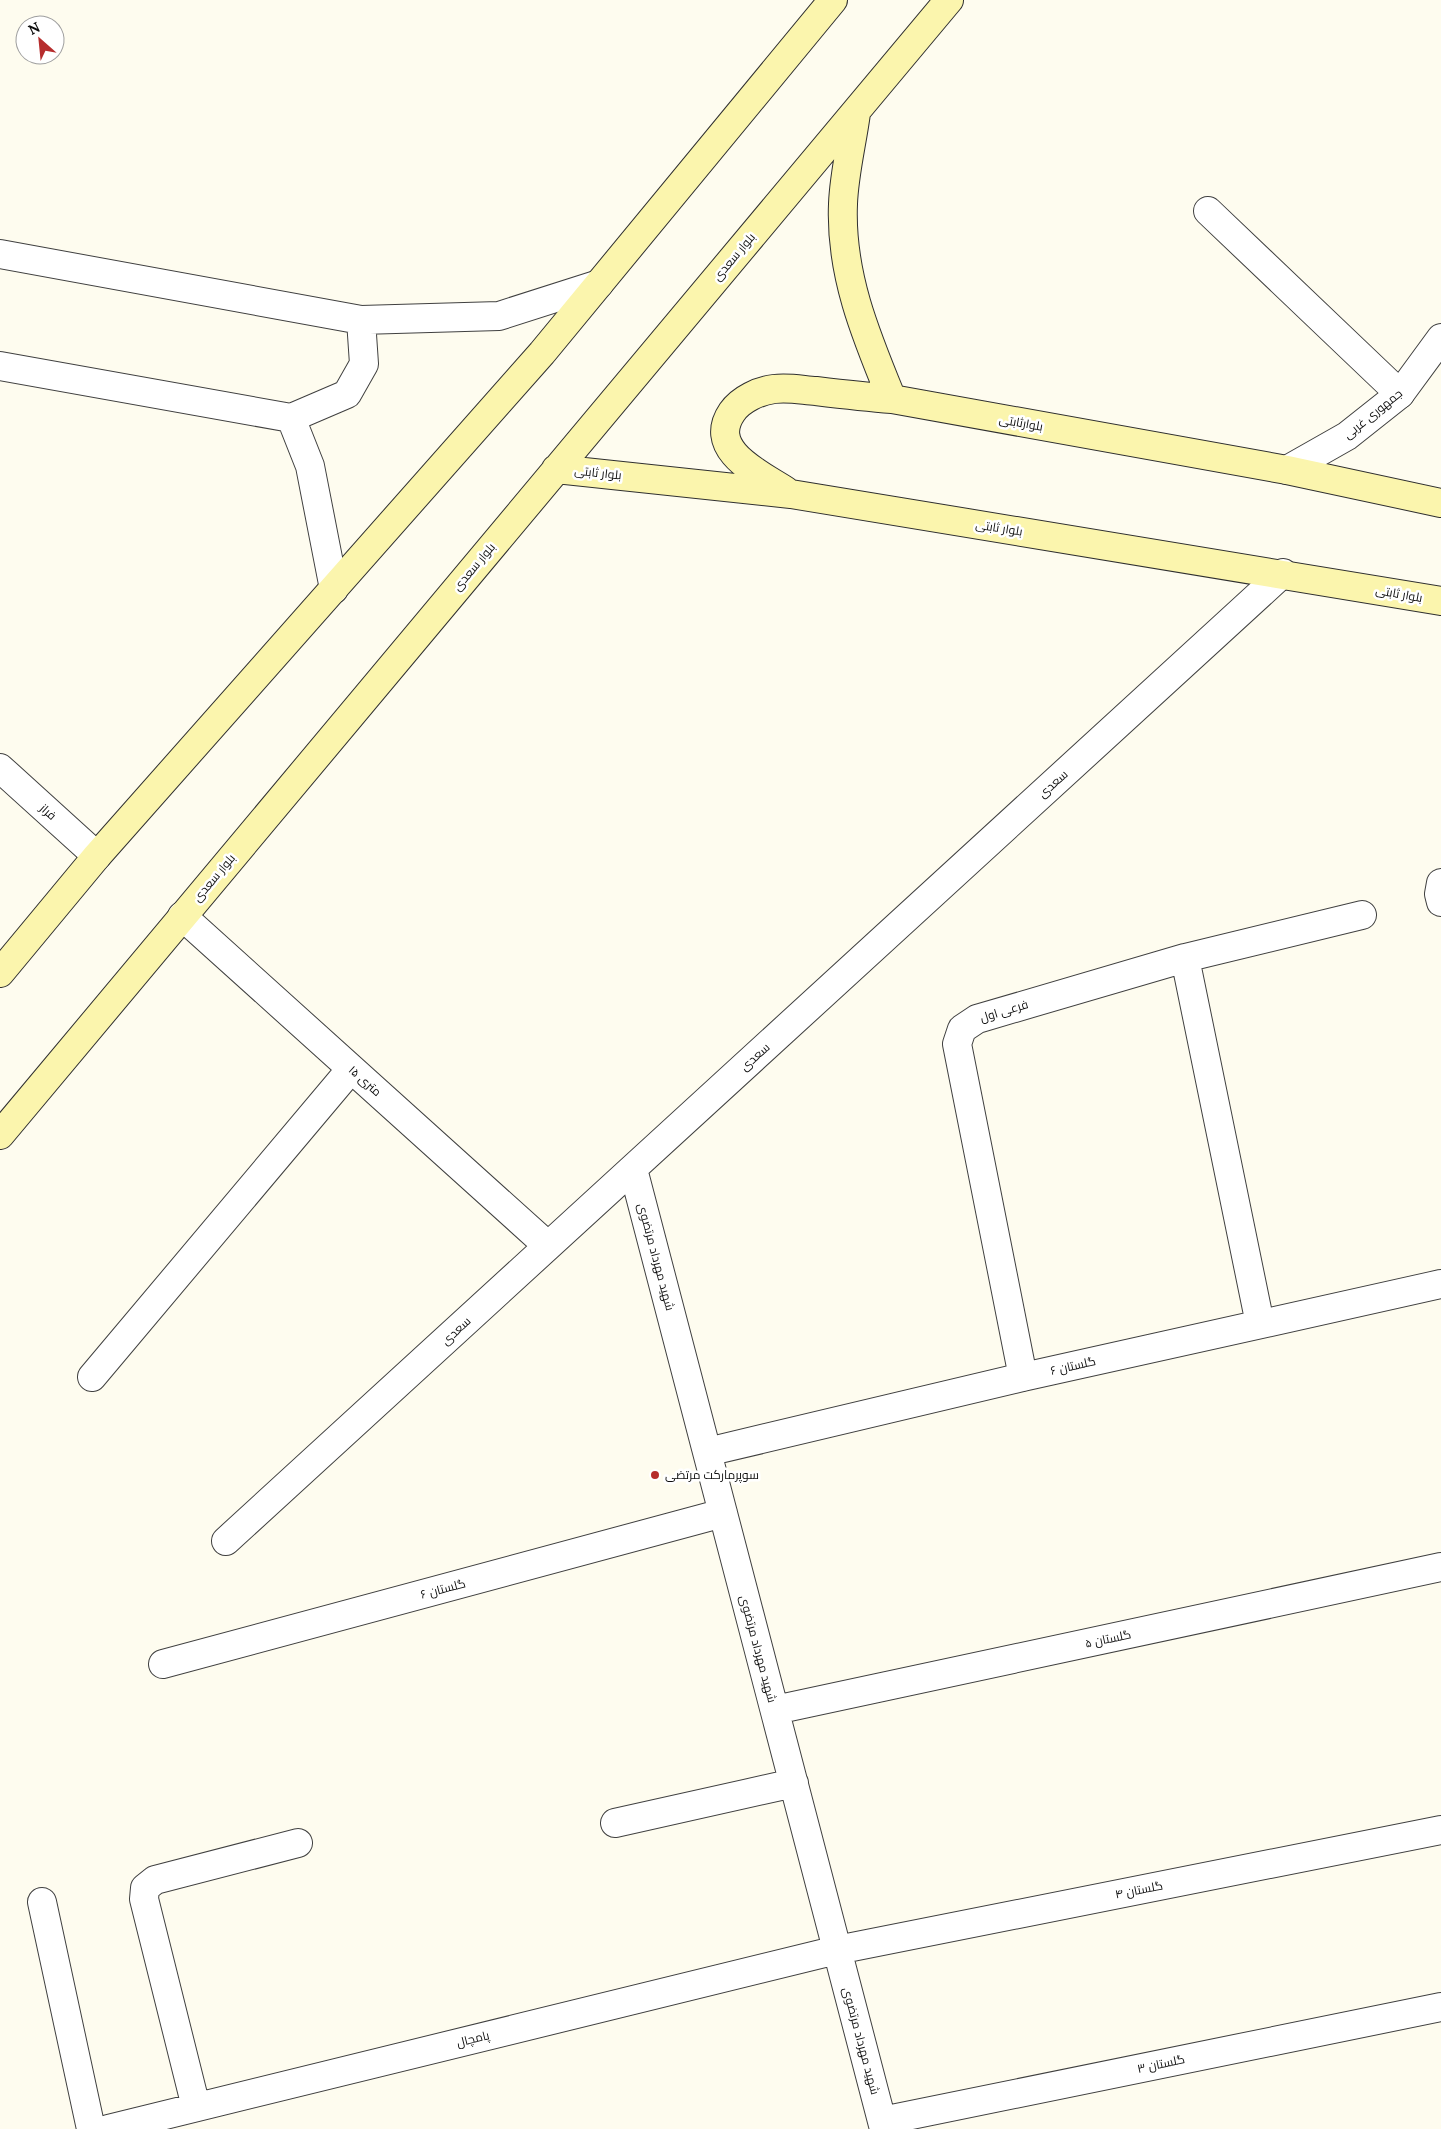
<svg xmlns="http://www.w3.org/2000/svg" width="1441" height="2129" font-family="Lora,Cairo,serif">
<rect width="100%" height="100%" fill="#fefcef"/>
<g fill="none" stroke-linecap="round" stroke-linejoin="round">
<g stroke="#404040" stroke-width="30">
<path id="minor" d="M1208,211L1400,394
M0,768L97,856
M1441,883L1439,894L1441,902
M182,916L548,1246
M1185,958L1260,1324
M633,1169L884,2129
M92,1377L351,1069
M1023,1377L957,1044L962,1029L977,1019L1185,958L1362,915
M707,1452L1023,1377L1441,1284
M226,1541L1283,573
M163,1664L723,1513
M775,1710L1441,1567
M615,1823L794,1783
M42,1902L91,2129
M196,2107L144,1899L145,1888L155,1880L298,1843
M882,2121L1441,2007
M108,2129L837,1950L1441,1830"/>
</g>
<g stroke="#404040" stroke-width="30">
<path id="tertiary" d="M0,254L361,320L499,316L599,284
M0,366L291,418L310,466L334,589
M291,418L347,394L364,364L361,320
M1287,470L1347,436L1400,394L1441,338"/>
</g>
<g stroke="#2f2f2f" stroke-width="30">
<path id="secondary" d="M856,113C852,143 844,174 843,204C840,274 866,336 892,399L1287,470L1441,503
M556,469L791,494L1441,601
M786,491C760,474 706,450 732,412C741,399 759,391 774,389C788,387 802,390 816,391C841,394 867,397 892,399
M0,973L97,856L542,353L833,0
M0,1135L949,0"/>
</g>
<use href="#minor" stroke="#fff" stroke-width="28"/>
<use href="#tertiary" stroke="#fff" stroke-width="28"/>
<use href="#secondary" stroke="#fbf5ad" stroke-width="28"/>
</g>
<circle fill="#b62d2d" stroke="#fff" stroke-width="2" cx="655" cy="1475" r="5"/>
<g text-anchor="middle" stroke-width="5" stroke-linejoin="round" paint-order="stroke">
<g font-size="12" fill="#0d0d0d" stroke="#fff">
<text transform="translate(734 257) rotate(-50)" y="4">بلوار سعدی</text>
<text transform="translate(1373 414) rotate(-39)" y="4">جمهوری غربی</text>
<text transform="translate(1021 423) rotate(10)" y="4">بلوارثابتی</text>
<text transform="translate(598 473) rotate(6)" y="4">بلوار ثابتی</text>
<text transform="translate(999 528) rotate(9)" y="4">بلوار ثابتی</text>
<text transform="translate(474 567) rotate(-50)" y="4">بلوار سعدی</text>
<text transform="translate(1399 594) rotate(10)" y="4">بلوار ثابتی</text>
<text transform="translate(1053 784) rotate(-42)" y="4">سعدی</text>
<text transform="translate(48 812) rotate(42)" y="4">فراز</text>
<text transform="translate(214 878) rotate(-50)" y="4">بلوار سعدی</text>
<text transform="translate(1004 1011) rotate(-17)" y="4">فرعی اول</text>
<text transform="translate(755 1057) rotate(-42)" y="4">سعدی</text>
<text transform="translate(365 1081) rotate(42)" y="4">۱۵ متری</text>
<text transform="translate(656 1257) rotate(75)" y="4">شهید مهرداد مرتضوی</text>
<text transform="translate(456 1331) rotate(-43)" y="4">سعدی</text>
<text transform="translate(1073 1366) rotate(-13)" y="4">گلستان ۶</text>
<text transform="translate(443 1589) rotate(-15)" y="4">گلستان ۶</text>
<text transform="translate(1108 1639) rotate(-12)" y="4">گلستان ۵</text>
<text transform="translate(758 1649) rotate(75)" y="4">شهید مهرداد مرتضوی</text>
<text transform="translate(1139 1890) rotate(-11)" y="4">گلستان ۴</text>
<text transform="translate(473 2039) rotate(-14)" y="4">پامچال</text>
<text transform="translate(861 2041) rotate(75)" y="4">شهید مهرداد مرتضوی</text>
<text transform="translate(1161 2064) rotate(-12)" y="4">گلستان ۳</text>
</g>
<g font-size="12" fill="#0d0d0d" stroke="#fff" text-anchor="start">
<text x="665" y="1479">سوپرمارکت مرتضی</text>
</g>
</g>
<g transform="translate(40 40) rotate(333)"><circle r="24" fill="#ffffff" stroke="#9e9e9e"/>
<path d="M0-4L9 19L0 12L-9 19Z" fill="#b62d2d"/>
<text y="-8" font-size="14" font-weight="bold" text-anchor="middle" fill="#0d0d0d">N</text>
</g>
</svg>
